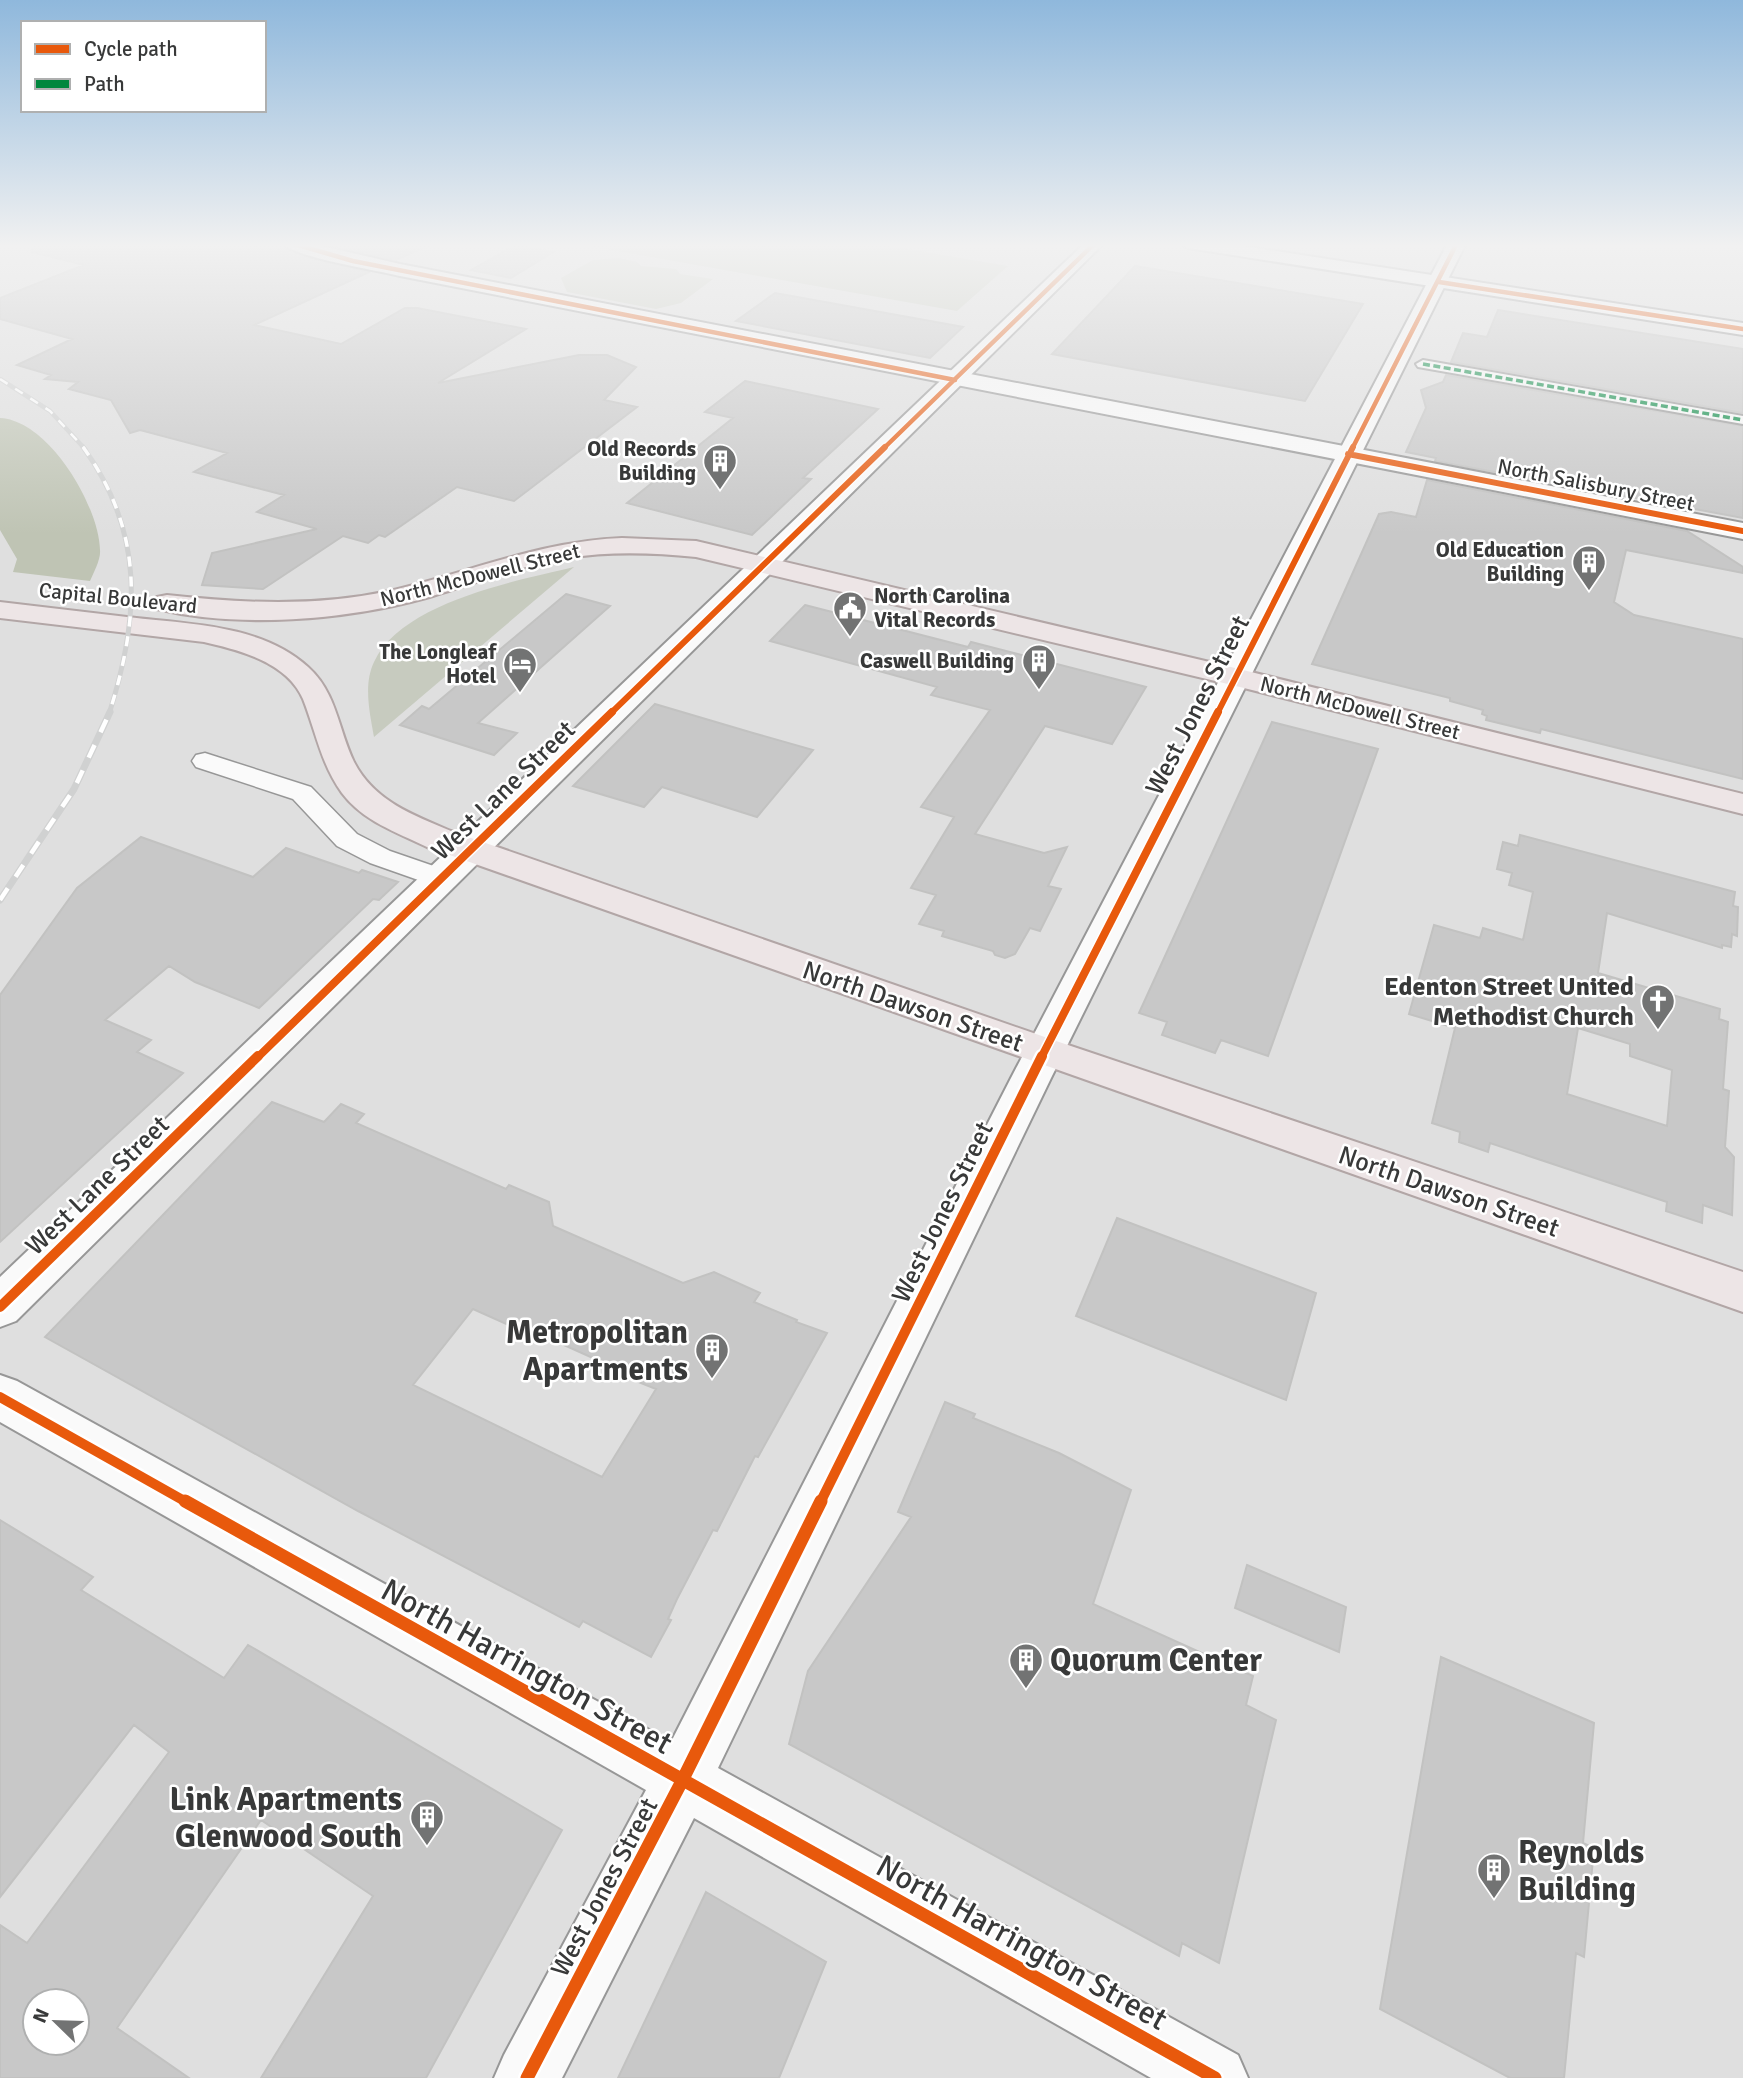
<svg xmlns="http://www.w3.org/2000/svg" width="1743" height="2078" font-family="Signika,sans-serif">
<rect width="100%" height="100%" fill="#dfdfdf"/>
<path fill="#c7cbbf" d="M572,243H872L1008,266L957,311Z
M619,258L637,262L641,266L676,269L680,274L713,279L681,303L656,309L567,292L561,278L593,260Z
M574,567L374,737C370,714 363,685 374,662C401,603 515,581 574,567Z"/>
<path fill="#bfc4b4" d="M0,418C48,420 99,505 100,550C101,559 94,572 90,581L13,572L17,559L0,530Z"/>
<path fill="#c8c8c8" stroke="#c2c2c1" stroke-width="2" fill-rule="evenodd" d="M33,243H279L302,256L369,272L254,325L341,344L405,308H417L526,329L438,383L579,355H607L636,367L604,400L637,407L514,501L457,487L385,537L379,535L368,543L343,536L263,589L202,585L212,553L317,529L257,512L284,495L194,472L227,453L140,430L130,433L111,400L69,389L78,382L45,379L51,375L17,365L72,339L0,319V298L84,265L32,252Z
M321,243H434L396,260Z
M516,245L553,252L511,278L471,270Z
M1135,266L1363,304L1305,401L1052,354Z
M775,293L963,327L930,358L736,321Z
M1498,310L1743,349V413L1451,362L1463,333L1487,337Z
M1446,375L1743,426V518L1435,461L1436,458L1406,452L1426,408L1421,390L1443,382Z
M745,381L878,409L803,478L811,479L752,535L627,503L733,418L705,412Z
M1427,480L1687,531L1743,567V573L1626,550L1614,602L1634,615L1743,639V779L1541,729L1540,733L1486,720L1487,716L1482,714L1483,710L1450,701V698L1312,664L1379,514L1391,512L1416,517Z
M566,594L610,606L478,723L517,733L494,755L400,725L422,706L429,709Z
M805,605L968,647L971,642L1146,687L1112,744L1045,726L975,834L1044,853L1067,847L1048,886L1061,889L1040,931L1030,928L1015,954L1005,958L995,955L993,951L942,936L944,931L919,924L936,895L911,888L954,817L921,807L990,710L931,695L937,687L770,641Z
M655,704L753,733L813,750L757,817L662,787L644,807L573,786Z
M1272,722L1378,749L1268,1056L1221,1040L1215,1053L1162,1035L1167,1022L1139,1013Z
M1520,835L1735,892L1733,906L1738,907L1737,936L1732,934L1731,947L1722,945V948L1607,913L1598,973L1720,1009L1719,1019L1728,1022L1723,1089L1729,1091L1725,1147L1734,1157L1732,1215L1703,1205L1702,1223L1666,1211L1667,1202L1490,1143L1488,1152L1459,1142L1460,1132L1432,1123L1455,1028L1409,1014L1434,925L1480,938L1483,928L1523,940L1533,892L1509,885L1512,873L1497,869L1503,842L1518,846ZM1578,1028L1630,1044V1056L1672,1070L1667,1126L1567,1094Z
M141,837L253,877L286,848L359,873L362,870L398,882L379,900L373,899L259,1008L195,982L169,966L105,1020L151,1040L137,1052L183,1073L0,1242V995L77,888Z
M272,1102L324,1122L341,1104L364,1114L356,1123L506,1189L509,1185L549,1202L553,1226L683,1283L714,1272L760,1293L754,1302L797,1320L796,1322L827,1333L758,1457L755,1456L717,1531L713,1530L677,1599L668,1619L671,1620L651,1657L583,1621L579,1627L358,1511L45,1337ZM473,1309L522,1331L524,1327L604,1363L601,1367L656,1389L602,1477L413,1385Z
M1117,1218L1316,1293L1286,1400L1076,1316Z
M945,1402L975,1414L973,1418L1059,1453L1131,1490L1093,1604L1253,1676L1246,1705L1276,1720L1219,1963L1182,1943L1179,1956L789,1744L808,1671L911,1517L898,1512Z
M0,1520L93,1577L81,1590L224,1678L248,1645L562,1830L426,2078H261L373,1896L261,1820L117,2028L189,2078H0V1925L27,1943L169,1752L134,1725L0,1897ZM35,2001H77V2043H35Z
M1247,1565L1346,1607L1339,1652L1235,1608Z
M1441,1657L1594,1723L1583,1843L1594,1848L1584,1957L1576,1953L1564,2078H1510L1380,2009Z
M706,1892L826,1962L779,2078H618Z"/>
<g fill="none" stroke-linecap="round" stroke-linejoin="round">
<g stroke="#979797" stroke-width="4">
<path id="pedestrian" d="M1423,360L1743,416V424L1418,367L1416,364Z"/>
</g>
<g stroke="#979797" stroke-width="3">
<path id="minor" d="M205,753L311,787L357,834L390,851L451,872L455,879L451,886L441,888L370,863L337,846L293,799L196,767L192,761L196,755Z"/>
</g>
<g stroke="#979797" stroke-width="4">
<path id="tertiary" d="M1085,243H1104L16,1321L0,1327V1277Z
M1448,243H1466L1051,1078L718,1768L1238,2055L1248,2078H1151L694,1818L562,2078H494L504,2055L646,1790L0,1422V1375L17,1381L671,1742L1011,1078Z"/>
</g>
<g stroke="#979797" stroke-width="4">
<path id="secondary" d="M282,243H309L400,264L1743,523V539L400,276C377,270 295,258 282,243Z
M1179,243H1224L1743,323V335L1188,248Z"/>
</g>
<g stroke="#b2a6a6" stroke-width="4">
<path id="primary" d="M622,538L696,541L1235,668L1743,794V814L1232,685L696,557C654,553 611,551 569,558C520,565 473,584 426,598C346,620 239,629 157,609L153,603L157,597L167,595C241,603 315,607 389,591C468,573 540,541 622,538Z
M0,602C42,607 85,612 127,617C187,624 261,624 308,667C337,693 338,729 354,762C374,801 413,815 451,831L1059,1042L1743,1272V1312L427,847C396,832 363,821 342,793C321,764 316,732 303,699C287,662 239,650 204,642L0,618Z"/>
</g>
<use href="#pedestrian" fill="#fafafa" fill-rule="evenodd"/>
<use href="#minor" fill="#fafafa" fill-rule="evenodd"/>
<use href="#tertiary" fill="#fafafa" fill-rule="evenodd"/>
<use href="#secondary" fill="#fafafa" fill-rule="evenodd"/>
<use href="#primary" fill="#ede5e6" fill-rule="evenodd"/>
<g stroke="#d0d1d1" stroke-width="4.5">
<path id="rail-far2" d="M0,379L50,411L85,449"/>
</g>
<g stroke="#d0d1d1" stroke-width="5">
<path id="rail-far1" d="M83,447C145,533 140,617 109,714"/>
</g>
<g stroke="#d0d1d1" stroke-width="7">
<path id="rail" d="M0,900L74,789L110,712"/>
</g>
<use href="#rail-far2" stroke="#fff" stroke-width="2.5" stroke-dasharray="9" stroke-linecap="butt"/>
<use href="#rail-far1" stroke="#fff" stroke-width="3.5" stroke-dasharray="10" stroke-linecap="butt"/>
<use href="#rail" stroke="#fff" stroke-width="4.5" stroke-dasharray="14" stroke-linecap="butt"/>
<path stroke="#00873e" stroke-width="3.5" stroke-dasharray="7 3.5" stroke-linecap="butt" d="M1423,364L1743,420"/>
<g stroke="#fff" stroke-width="7">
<path id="cycleway-far4" d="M291,243L353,261L955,380
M1439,282L1743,329
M883,449L1095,243
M1352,449L1457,243"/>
</g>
<g stroke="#fff" stroke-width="9">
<path id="cycleway-far3" d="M1348,454L1743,531
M610,714L885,447
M1217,714L1353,447"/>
</g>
<g stroke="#fff" stroke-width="11">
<path id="cycleway-far2" d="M257,1058L612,712
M1041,1058L1218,712"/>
</g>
<g stroke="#fff" stroke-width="15">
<path id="cycleway-far1" d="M0,1307L258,1056
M0,1397L188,1503
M820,1503L1042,1056"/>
</g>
<g stroke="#fff" stroke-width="18">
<path id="cycleway" d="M185,1501L1215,2078
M527,2078L682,1781L821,1501"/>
</g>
<use href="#cycleway-far4" stroke="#e8590c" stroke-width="4.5"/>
<use href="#cycleway-far3" stroke="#e8590c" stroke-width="6"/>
<use href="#cycleway-far2" stroke="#e8590c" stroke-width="8"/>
<use href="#cycleway-far1" stroke="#e8590c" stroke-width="10"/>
<use href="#cycleway" stroke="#e8590c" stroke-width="13"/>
</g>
<linearGradient id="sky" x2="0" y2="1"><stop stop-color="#8fb8dc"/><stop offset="0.46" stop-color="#f1f1f1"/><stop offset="1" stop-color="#f1f1f1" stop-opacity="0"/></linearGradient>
<rect width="1743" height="534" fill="url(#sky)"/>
<defs>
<g id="building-pin" transform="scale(1.75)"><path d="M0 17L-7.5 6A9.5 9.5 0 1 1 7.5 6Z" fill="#727373" stroke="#fff"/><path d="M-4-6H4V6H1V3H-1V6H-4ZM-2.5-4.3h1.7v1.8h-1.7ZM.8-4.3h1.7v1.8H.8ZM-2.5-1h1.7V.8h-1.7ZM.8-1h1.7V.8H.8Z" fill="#fff"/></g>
<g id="civic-pin" transform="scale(1.75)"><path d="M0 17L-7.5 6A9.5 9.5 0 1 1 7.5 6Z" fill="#727373" stroke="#fff"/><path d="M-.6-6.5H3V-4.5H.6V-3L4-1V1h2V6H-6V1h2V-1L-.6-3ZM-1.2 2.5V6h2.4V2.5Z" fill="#fff"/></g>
<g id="hotel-pin" transform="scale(1.75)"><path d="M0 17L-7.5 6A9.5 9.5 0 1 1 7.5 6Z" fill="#727373" stroke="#fff"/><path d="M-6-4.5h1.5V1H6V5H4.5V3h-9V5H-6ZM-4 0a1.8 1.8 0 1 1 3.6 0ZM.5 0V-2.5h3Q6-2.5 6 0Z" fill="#fff"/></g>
<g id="church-pin" transform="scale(1.75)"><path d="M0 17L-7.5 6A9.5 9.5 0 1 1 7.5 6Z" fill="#727373" stroke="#fff"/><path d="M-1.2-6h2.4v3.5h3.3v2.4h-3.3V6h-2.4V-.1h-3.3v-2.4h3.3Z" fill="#fff"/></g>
</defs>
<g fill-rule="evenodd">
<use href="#building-pin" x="720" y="461"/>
<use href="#building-pin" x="1589" y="562"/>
<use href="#civic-pin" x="850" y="608"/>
<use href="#building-pin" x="1039" y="661"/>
<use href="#hotel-pin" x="520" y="664"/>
<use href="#church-pin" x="1658" y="1001"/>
<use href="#building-pin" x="712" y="1350"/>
<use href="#building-pin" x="1026" y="1660"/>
<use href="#building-pin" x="427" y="1817"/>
<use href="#building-pin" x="1494" y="1870"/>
</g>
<g text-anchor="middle" stroke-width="5" stroke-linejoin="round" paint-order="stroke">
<g font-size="21" font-weight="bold" fill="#383939" stroke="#fff" text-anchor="end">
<text x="696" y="456">Old Records<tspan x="696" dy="24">Building</tspan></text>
<text x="1564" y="557">Old Education<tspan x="1564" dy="24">Building</tspan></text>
<text x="874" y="603" text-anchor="start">North Carolina<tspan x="874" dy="24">Vital Records</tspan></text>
<text x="496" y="659">The Longleaf<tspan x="496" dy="24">Hotel</tspan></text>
<text x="1014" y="668">Caswell Building</text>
</g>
<g font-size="21" fill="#383939" stroke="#fff">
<text transform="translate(1596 485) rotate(11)" y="7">North Salisbury Street</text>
<text transform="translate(480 575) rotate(-14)" y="7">North McDowell Street</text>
<text transform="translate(118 598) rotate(6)" y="7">Capital Boulevard</text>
<text transform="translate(1360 708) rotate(14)" y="7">North McDowell Street</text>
</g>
<g font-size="26" fill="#383939" stroke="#fff">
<text transform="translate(1197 705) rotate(-63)" y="9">West Jones Street</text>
<text transform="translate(503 790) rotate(-44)" y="9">West Lane Street</text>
<text transform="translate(913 1006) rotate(19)" y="9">North Dawson Street</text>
<text transform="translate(97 1185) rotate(-44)" y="9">West Lane Street</text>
<text transform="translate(1449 1191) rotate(19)" y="9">North Dawson Street</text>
<text transform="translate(942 1212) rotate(-64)" y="9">West Jones Street</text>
<text transform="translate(604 1887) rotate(-62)" y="9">West Jones Street</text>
</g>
<g font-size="26" font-weight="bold" fill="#383939" stroke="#fff" text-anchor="end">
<text x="1634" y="995">Edenton Street United<tspan x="1634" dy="30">Methodist Church</tspan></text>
</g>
<g font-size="32" font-weight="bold" fill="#383939" stroke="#fff" text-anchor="end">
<text x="688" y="1343">Metropolitan<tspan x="688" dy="37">Apartments</tspan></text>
<text x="1050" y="1671" text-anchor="start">Quorum Center</text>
<text x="402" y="1810">Link Apartments<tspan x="402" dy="37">Glenwood South</tspan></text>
<text x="1518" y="1863" text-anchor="start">Reynolds<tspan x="1518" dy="37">Building</tspan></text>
</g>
<g font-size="32" fill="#383939" stroke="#fff">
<text transform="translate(527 1666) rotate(29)" y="11">North Harrington Street</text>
<text transform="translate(1022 1942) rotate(29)" y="11">North Harrington Street</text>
</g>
</g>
<rect x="21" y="21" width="245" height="91" fill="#ffffff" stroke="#afb0b0" stroke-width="2"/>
<rect x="35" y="44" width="35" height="10" fill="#e8590c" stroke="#afb0b0" stroke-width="2"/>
<text x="84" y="56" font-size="21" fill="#383939">Cycle path</text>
<rect x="35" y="79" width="35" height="10" fill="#00873e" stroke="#afb0b0" stroke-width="2"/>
<text x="84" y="91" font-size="21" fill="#383939">Path</text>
<g transform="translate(56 2022) rotate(293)"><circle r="33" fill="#ffffff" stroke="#afb0b0" stroke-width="2"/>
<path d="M0-5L12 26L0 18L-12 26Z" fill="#727373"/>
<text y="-10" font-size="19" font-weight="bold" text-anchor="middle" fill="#383939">N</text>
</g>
</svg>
